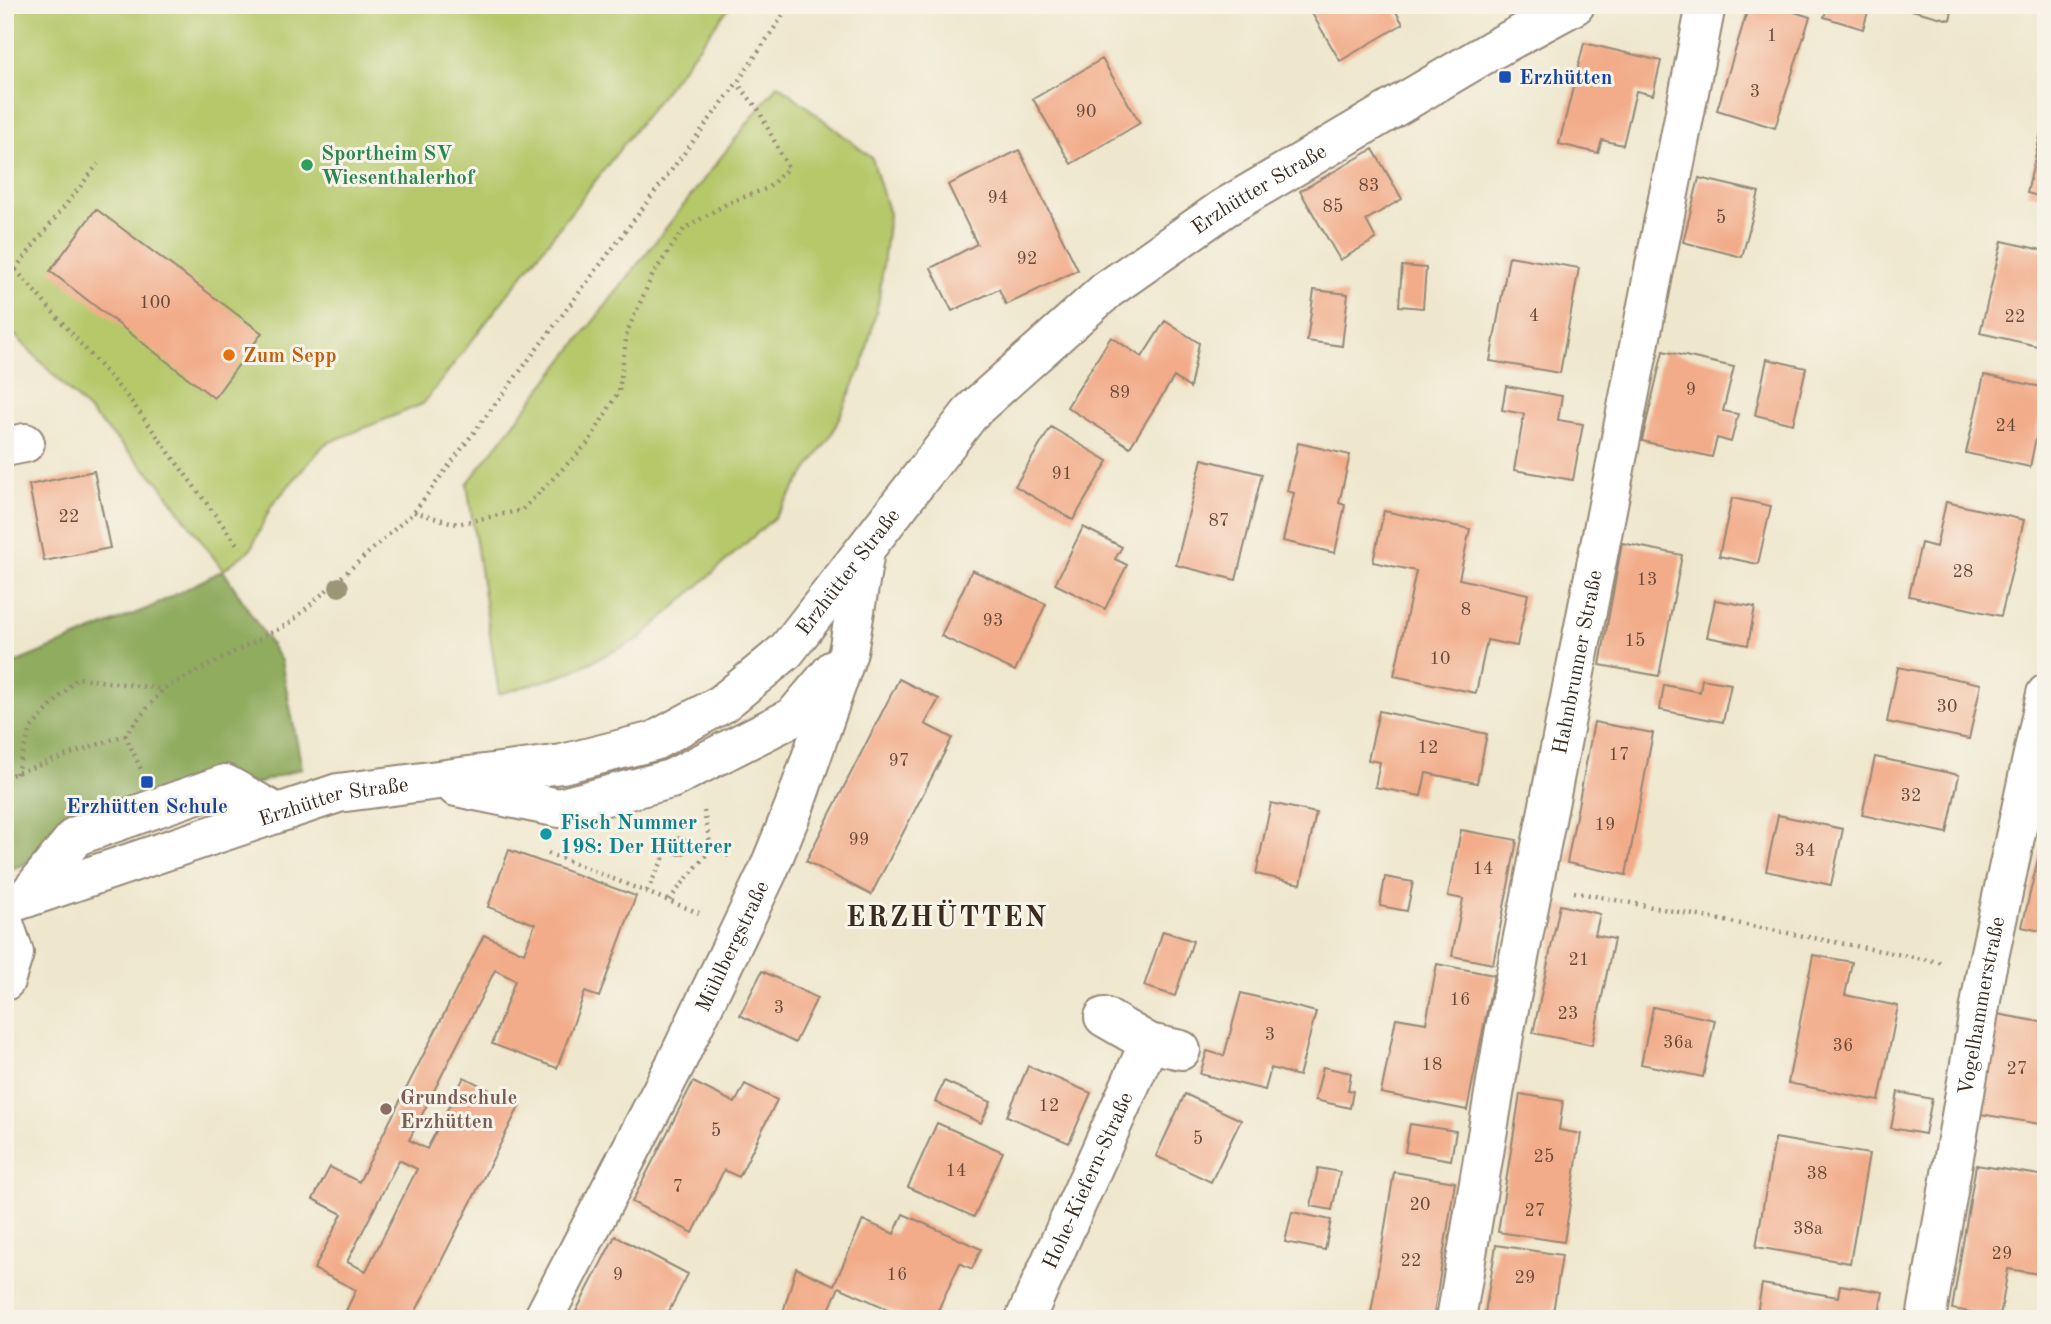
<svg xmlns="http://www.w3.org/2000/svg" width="2051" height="1324" font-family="'Old Standard TT',serif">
<rect width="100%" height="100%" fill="#f7f3e8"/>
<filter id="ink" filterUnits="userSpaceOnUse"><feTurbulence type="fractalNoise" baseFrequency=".0143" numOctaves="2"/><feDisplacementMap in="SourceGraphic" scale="14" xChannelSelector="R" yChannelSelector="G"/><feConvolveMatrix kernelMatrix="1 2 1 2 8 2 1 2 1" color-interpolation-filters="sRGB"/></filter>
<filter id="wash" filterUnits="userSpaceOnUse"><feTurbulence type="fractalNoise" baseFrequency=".00686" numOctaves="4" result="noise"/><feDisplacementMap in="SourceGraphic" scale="28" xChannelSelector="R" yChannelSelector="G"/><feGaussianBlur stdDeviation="1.57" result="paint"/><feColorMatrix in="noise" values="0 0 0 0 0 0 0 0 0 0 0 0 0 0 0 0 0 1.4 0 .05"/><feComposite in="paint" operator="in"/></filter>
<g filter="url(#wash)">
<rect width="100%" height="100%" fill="#efe7cd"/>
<path fill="#b6c86b" stroke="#787944" stroke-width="2" d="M5,5H731L423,404L325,444L271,506L251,549L223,570L158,482L5,325Z
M778,84L872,158L889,214L879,300L863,364L832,434L775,517L639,639L564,675L499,694L467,484Z"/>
<path fill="#90ac5f" stroke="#666b3e" stroke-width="2" d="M223,570L281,661L302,768L5,871V667L151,607Z"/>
<g id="blocks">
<path fill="#f2ac89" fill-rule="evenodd" d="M1307,5H1392L1403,24L1340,61Z
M1749,5H1772L1810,17L1775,128L1717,110Z
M1828,5H1870L1863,29L1824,17Z
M1905,5H1953L1950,20L1904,8Z
M1584,43L1661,61L1653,95L1636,91L1623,145L1602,140L1598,153L1559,144Z
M1102,59L1140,123L1071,164L1033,99Z
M2042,128L2046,129V198L2027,193Z
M1373,149L1402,199L1366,220L1376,239L1340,260L1300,191Z
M1019,150L1078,270L1006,305L999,289L952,311L931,268L977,244L948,185Z
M1699,178L1759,192L1742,257L1683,242Z
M96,209L262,333L214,398L50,271Z
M2002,241L2046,251V348L1980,333Z
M1509,256L1579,268L1560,373L1490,361Z
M1402,266L1426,268L1423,308L1399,306Z
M1314,290L1348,294L1342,346L1307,341Z
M1165,321L1199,343L1190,388L1174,377L1130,447L1067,407L1111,337L1142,357Z
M1663,351L1734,367L1723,411L1738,414L1731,442L1717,438L1712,457L1642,441Z
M1767,359L1806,368L1793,424L1755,415Z
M1984,375L2046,388L2030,467L1966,453Z
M1506,386L1562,396L1558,420L1583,424L1573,480L1514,470L1524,414L1502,410Z
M1051,427L1108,461L1073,520L1015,486Z
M1298,443L1350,455L1339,503L1345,505L1335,553L1283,541L1294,493L1287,491Z
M1202,459L1262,474L1236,580L1176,565Z
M94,471L110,548L44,561L29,485Z
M1732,498L1771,506L1758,564L1719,556Z
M1946,502L2024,520L2001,616L1909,596L1921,543L1936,547Z
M1384,511L1470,529L1459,579L1528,594L1517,646L1487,640L1476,693L1394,676L1416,571L1373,562Z
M1083,527L1122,547L1115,559L1127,565L1105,609L1055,584Z
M1622,543L1682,555L1659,676L1600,665Z
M972,570L1046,604L1015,671L941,636Z
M1715,600L1755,607L1748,645L1707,637Z
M1898,667L1981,684L1969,739L1887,722Z
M899,679L939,699L925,724L952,738L871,895L806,861Z
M1702,679L1731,684L1723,722L1660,710L1664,685L1700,692Z
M1379,711L1487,734L1477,783L1426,773L1421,796L1375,787L1380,762L1368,760Z
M1594,722L1653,733L1626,875L1567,863Z
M1875,757L1959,775L1947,833L1862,815Z
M1271,803L1316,813L1301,884L1256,874Z
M1778,815L1843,829L1831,885L1766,871Z
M2045,829H2046V932L2022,927Z
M1461,830L1517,840L1493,964L1452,956L1463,899L1448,896Z
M509,850L636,896L599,997L585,992L557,1068L492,1044L515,980L495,970L409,1140L427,1149L464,1077L520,1105L412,1319H342L356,1290L314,1269L342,1214L313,1199L330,1167L359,1182L484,935L524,953L535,924L488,907ZM399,1160L417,1169L366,1271L347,1262Z
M1385,877L1413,882L1407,911L1380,906Z
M1560,905L1600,914L1595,935L1614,939L1592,1045L1533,1033Z
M1163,931L1193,941L1175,996L1144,986Z
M1813,955L1852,962L1845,995L1898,1006L1879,1101L1788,1083Z
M1437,964L1494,975L1467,1110L1381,1093L1396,1018L1426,1023Z
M762,971L817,998L795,1043L740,1015Z
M1241,993L1316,1012L1299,1076L1271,1068L1265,1090L1200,1074L1207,1051L1224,1056Z
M1653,1007L1715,1020L1703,1077L1641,1064Z
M1997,1014L2046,1023V1125L1980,1114Z
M1028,1066L1091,1093L1069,1143L1007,1116Z
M1323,1067L1351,1073L1348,1090L1353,1091L1350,1108L1315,1100Z
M944,1081L991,1102L981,1123L935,1102Z
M693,1082L735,1103L745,1084L777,1100L739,1177L724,1170L693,1233L632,1202Z
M1898,1092L1932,1099L1925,1134L1891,1128Z
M1185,1094L1241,1120L1211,1182L1156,1156Z
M1520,1094L1563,1101L1559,1130L1581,1134L1564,1242L1498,1232Z
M937,1123L1003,1152L974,1217L908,1187Z
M1410,1124L1456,1131L1451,1160L1405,1152Z
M1775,1138L1869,1154L1850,1263L1756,1247Z
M1976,1165L2046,1176V1238L2040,1274L2008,1269L2000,1317L1952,1309Z
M1318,1168L1340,1172L1332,1210L1311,1206Z
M1394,1172L1455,1182L1433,1319H1370Z
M1292,1212L1331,1220L1325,1250L1285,1242Z
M903,1214L981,1249L972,1269L960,1263L934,1319H910L839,1287L825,1319H781L796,1268L834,1285L863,1220L894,1234Z
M615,1236L688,1274L665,1319H572Z
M1496,1245L1562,1255L1552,1319H1484Z
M1762,1284L1838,1297L1840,1285L1883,1292L1878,1319H1756Z"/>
</g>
</g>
<g filter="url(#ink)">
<use href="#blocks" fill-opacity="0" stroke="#958876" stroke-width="2"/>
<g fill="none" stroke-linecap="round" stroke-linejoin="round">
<g stroke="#958876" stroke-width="42">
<g id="minor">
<path d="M5,447L25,443"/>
<path d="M456,787L559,808L671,779L793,717L833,670"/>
<path d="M26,898L76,836L225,784L275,812"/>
<path id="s1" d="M5,905L338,793L562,764L654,741L722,704L786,651L973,410L1107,290L1224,208L1492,50L1575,5"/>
<path d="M5,926L14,953L5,981"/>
<path d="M1104,1017L1149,1043L1181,1050"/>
<path id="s2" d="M543,1319L676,1063L768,871L794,807L848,652L864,557"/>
<path id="s3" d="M1025,1319L1149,1043"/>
<path id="s4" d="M1456,1319L1505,1029L1706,5"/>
<path id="s5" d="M1926,1319L1986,971L2046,694"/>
</g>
</g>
<path stroke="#958876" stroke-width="4.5" stroke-dasharray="2 5" stroke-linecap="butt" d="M5,261L15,269L131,401L239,547
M15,269L98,164
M414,512L457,524L522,510L588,443L619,391L627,332L653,274L684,229L726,204L768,188L788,168L758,109L737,83
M125,735L141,769
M16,774L31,728L77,678L163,689
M5,777L125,735L163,689L290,623L414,512L737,83L790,5
M704,811L711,849L729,856
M548,853L699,913
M647,891L663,859L656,826
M1574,892L1944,963
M669,900L711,849"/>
<use href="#minor" stroke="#fff" stroke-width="38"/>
</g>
<g fill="#9d9577">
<circle cx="339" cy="587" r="10"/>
<circle cx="680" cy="846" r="10"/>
</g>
</g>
<g fill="#1a4fb4" stroke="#f7f3e8" stroke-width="2.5">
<rect x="1498" y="70" width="14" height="14" rx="3.5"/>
<rect x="140" y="775" width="14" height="14" rx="3.5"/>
</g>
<circle fill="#2e9e5b" stroke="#f7f3e8" stroke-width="2.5" cx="307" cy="165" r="7"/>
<circle fill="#e8710a" stroke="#f7f3e8" stroke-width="2.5" cx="229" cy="355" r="7"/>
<circle fill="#0f9aa8" stroke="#f7f3e8" stroke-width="2.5" cx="546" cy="834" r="7"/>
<circle fill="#8d6e63" stroke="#f7f3e8" stroke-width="2.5" cx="386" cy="1109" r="7"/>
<g text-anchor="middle" stroke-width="6" stroke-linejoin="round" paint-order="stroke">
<g font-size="18" fill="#694a39">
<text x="1772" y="41">1</text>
<text x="1755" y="97">3</text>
<text x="1086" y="117">90</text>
<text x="1369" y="191">83</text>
<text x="998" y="203">94</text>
<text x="1333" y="212">85</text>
<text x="1721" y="223">5</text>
<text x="1027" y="264">92</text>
<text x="155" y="308">100</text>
<text x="1534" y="321">4</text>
<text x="2015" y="322">22</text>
<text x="1691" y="395">9</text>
<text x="1120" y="398">89</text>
<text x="2006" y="431">24</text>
<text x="1062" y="479">91</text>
<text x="69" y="522">22</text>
<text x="1219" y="526">87</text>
<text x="1963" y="577">28</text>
<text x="1647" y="585">13</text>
<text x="1466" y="615">8</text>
<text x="993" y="626">93</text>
<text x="1635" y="646">15</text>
<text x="1440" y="664">10</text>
<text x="1947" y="712">30</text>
<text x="1428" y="753">12</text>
<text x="1619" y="760">17</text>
<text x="899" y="766">97</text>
<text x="1911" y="801">32</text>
<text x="1605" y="830">19</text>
<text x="859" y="845">99</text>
<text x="1805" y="856">34</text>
<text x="1483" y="874">14</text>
<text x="1579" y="965">21</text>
<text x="1460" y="1005">16</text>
<text x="779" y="1013">3</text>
<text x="1568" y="1019">23</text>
<text x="1270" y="1040">3</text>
<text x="1678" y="1048">36a</text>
<text x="1843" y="1051">36</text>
<text x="1432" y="1070">18</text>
<text x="2017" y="1074">27</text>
<text x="1049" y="1111">12</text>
<text x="716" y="1136">5</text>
<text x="1198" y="1144">5</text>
<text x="1544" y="1162">25</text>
<text x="956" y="1176">14</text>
<text x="1817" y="1179">38</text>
<text x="678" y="1192">7</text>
<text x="1420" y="1210">20</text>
<text x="1535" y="1216">27</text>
<text x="1808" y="1234">38a</text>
<text x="2002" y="1259">29</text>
<text x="1411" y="1266">22</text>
<text x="618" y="1280">9</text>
<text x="897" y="1280">16</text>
<text x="1525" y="1283">29</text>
</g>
<g font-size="21" font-weight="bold" fill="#164399" stroke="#f7f3e8" text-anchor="start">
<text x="1519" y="84">Erzhütten</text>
<text x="147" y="813" text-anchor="middle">Erzhütten Schule</text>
</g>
<g font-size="21" font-weight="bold" fill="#27864d" stroke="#f7f3e8" text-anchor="start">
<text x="321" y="160">Sportheim SV<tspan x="321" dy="24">Wiesenthalerhof</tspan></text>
</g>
<g font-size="21" fill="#3b2a1e" stroke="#f7f3e8">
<text dy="7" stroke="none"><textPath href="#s1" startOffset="1500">Erzhütter Straße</textPath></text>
<text dy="7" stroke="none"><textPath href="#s1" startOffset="933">Erzhütter Straße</textPath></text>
<text dy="7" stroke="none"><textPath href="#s4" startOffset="668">Hahnbrunner Straße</textPath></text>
<text dy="7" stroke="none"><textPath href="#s1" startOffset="345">Erzhütter Straße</textPath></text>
<text dy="7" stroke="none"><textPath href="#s2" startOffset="418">Mühlbergstraße</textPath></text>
<text dy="7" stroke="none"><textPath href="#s5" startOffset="318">Vogelhammerstraße</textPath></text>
<text dy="7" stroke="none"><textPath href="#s3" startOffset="152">Hohe-Kiefern-Straße</textPath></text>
</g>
<g font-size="21" font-weight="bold" fill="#c56008" stroke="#f7f3e8" text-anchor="start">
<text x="243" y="362">Zum Sepp</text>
</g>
<g font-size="21" font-weight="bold" fill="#0d838f" stroke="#f7f3e8" text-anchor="start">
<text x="560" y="829">Fisch Nummer<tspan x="560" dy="24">198: Der Hütterer</tspan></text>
</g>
<g font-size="21" font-weight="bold" fill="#785e54" stroke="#f7f3e8" text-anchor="start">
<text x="400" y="1104">Grundschule<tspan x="400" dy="24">Erzhütten</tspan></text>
</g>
<g font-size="28" font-weight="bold" letter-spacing="2" fill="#3b2a1e" stroke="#f7f3e8">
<text x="947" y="926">ERZHÜTTEN</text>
</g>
</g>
<rect width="2051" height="1324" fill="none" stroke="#f7f3e8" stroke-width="28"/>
</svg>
